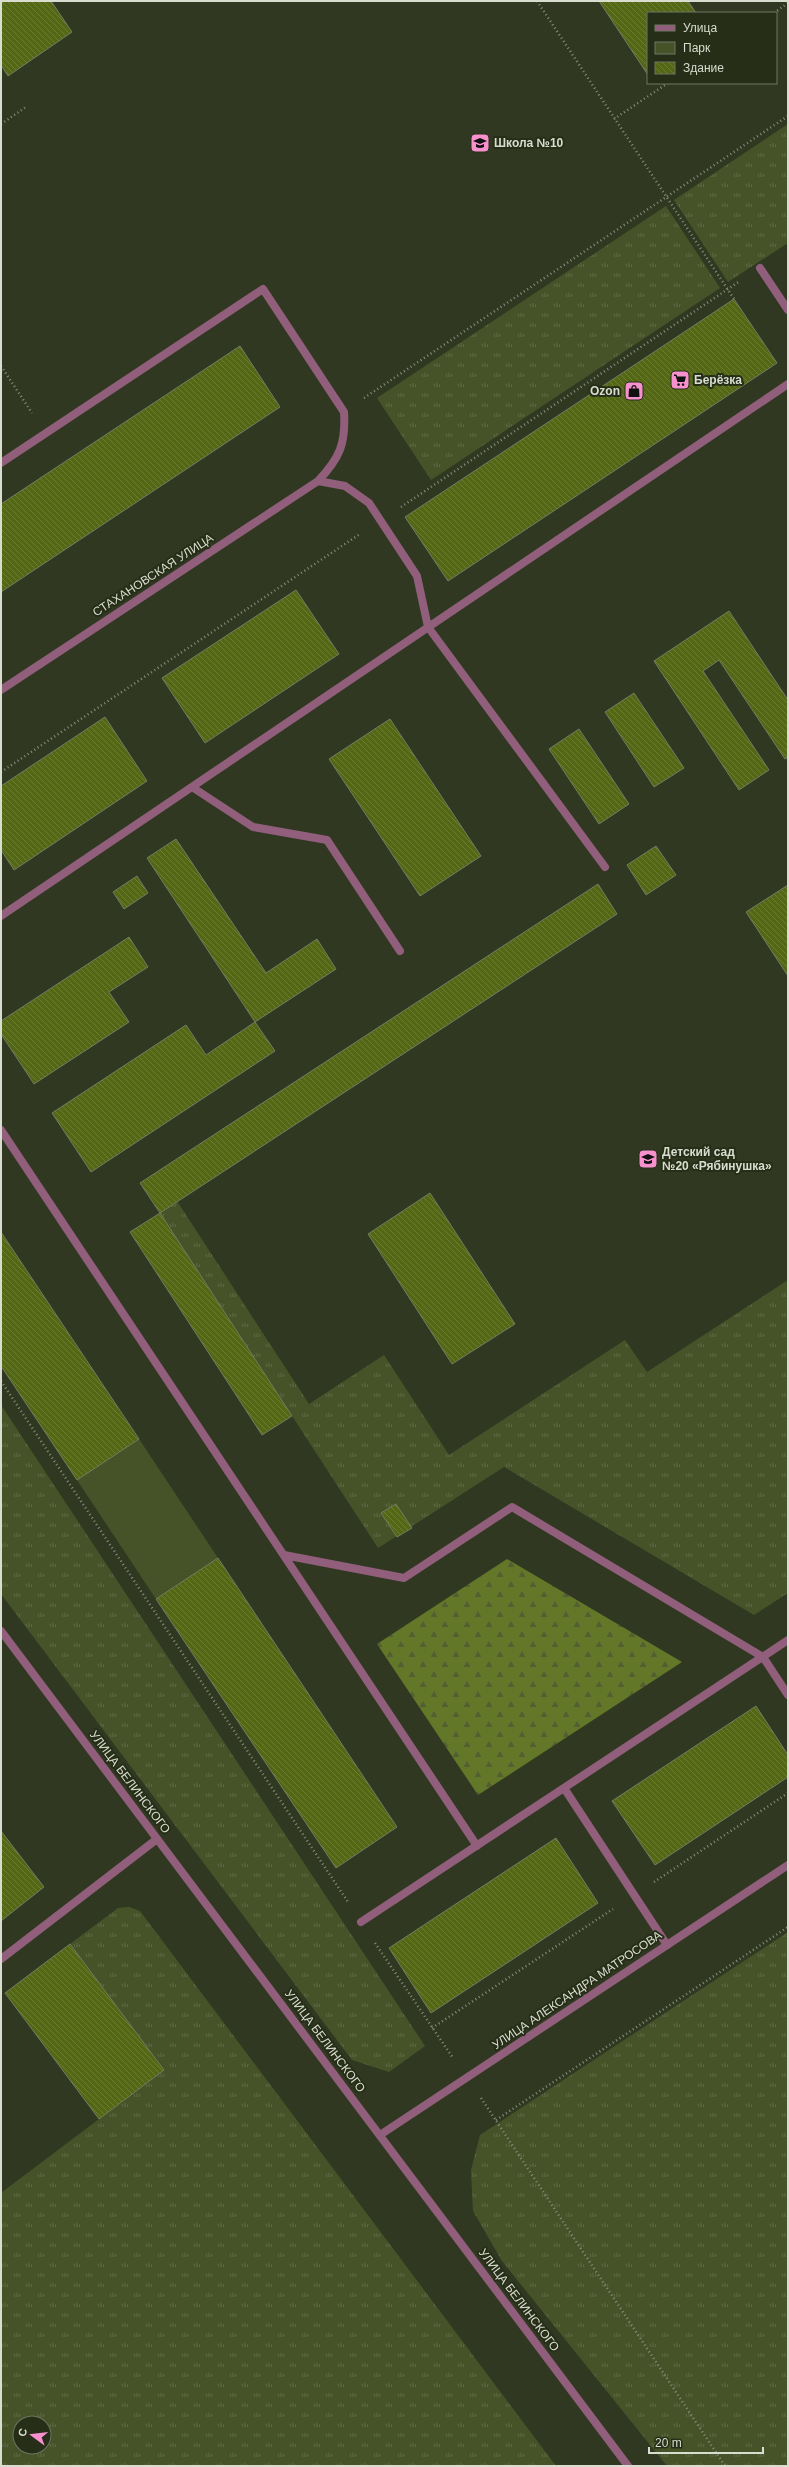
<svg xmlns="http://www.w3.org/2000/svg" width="789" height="2467" font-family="Helvetica,sans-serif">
<defs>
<pattern id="grass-tufts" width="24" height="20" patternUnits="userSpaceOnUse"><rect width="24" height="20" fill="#465328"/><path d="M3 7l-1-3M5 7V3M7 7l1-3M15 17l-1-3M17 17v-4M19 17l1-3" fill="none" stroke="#606b46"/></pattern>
<pattern id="forest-firs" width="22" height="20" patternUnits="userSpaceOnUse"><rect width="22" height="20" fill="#627728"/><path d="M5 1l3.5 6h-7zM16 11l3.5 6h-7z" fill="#535f32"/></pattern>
<pattern id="building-back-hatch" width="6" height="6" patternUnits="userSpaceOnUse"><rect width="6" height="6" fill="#536714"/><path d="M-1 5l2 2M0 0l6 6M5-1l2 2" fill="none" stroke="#6b7c35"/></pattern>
</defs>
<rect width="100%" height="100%" fill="#313822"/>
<path fill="url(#grass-tufts)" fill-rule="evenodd" d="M788,124V243L728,282L674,200Z
M666,206L720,288L431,480L377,398Z
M177,1201L309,1404L384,1355L449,1455L625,1340L647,1372L788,1280V1593L754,1615L504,1467L378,1548L160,1213Z
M1,1405L425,2046L389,2072L352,2060L1,1594Z
M129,1907L140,1911L556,2466H1V2193L164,2070L70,1944L118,1908ZM20,2423H44V2447H20Z
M788,1932V2466H667L502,2261L473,2211L471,2170L480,2135Z"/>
<path fill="url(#forest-firs)" d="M507,1559L682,1662L478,1795L377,1644Z"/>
<path fill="#465328" d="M139,1439L218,1558L156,1599L77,1480Z"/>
<path fill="url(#building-back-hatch)" stroke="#737c63" d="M1,1H51L72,32L8,76L1,65Z
M599,1H688L696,13H648V75Z
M734,299L777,363L448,581L405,517Z
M240,346L280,407L1,592V504Z
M296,590L339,654L205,743L162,678Z
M729,611L788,700V757L785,759L719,660L703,671L769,770L739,790L654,661Z
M634,693L684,768L654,787L605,712Z
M105,717L147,781L14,870L1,850V786Z
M390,719L481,856L420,896L329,759Z
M579,729L629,804L599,824L549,749Z
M176,839L266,973L317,939L336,969L255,1022L147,858Z
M656,846L676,875L646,895L627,865Z
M137,876L148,893L124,909L113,892Z
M598,884L617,914L160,1213L140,1183Z
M788,885V976L746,912Z
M129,937L148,967L109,992L129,1022L34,1084L1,1034V1021Z
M255,1022L275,1051L91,1172L52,1113L186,1025L206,1055Z
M430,1193L515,1324L452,1364L368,1234Z
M160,1213L292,1416L262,1435L130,1232Z
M1,1232L139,1439L77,1480L1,1366Z
M396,1504L412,1528L397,1537L381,1513Z
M218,1558L397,1827L336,1868L156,1599Z
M756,1706L788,1755V1777L655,1865L612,1801Z
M1,1831L44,1887L1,1921Z
M556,1838L598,1903L431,2013L389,1948Z
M70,1944L164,2070L99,2119L5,1993Z"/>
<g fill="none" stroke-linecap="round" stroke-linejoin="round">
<path stroke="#898f7d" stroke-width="2.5" stroke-dasharray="1 3" stroke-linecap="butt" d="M537,1L734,299
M774,13L788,3L786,1
M614,119L668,83
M1,124L26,107
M1,366L32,413
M364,398L788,116
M401,507L740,281
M1,772L360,534
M1,1381L348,1902
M654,1882L788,1793
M375,1943L453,2058
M432,2028L613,1909
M481,2098L725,2466
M496,2120L788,1927"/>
<path stroke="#915f7c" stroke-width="8" d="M760,268L788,310
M1,463L263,289L344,412C346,443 340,458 318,481L345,486L369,503L417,576L428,627L605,867
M1,690L318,481
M192,787L253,827L327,840L400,951
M1,916L788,384
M1,1130L477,1846
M284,1555L404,1578L512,1507L763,1657L788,1695
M564,1788L667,1945
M361,1922L788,1640
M1,1959L157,1839"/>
<path stroke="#915f7c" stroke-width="8" d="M380,2135L788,1865"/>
<path stroke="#915f7c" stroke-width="8" d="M1,1631L628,2466"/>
</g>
<defs>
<g id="school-square" transform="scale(1)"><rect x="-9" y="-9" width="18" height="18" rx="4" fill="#f790cd" stroke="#272e18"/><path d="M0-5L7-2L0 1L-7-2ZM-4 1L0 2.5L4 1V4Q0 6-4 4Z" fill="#111"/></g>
<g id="supermarket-square" transform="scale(1)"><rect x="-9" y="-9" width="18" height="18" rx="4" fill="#f790cd" stroke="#272e18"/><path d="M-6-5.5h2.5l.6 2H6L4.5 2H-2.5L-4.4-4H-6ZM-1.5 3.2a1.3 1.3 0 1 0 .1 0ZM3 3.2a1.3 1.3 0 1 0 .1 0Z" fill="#111"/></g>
<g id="shop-square" transform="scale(1)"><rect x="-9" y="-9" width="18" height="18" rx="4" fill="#f790cd" stroke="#272e18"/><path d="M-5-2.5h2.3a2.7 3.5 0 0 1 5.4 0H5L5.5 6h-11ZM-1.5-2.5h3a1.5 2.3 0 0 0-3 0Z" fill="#111"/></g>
</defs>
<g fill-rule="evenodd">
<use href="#school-square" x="480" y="143"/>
<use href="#supermarket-square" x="680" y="380"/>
<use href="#shop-square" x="634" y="391"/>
<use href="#school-square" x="648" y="1159"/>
</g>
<g text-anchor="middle" stroke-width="4" stroke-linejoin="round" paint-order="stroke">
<g font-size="12" font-weight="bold" fill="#d8ddcf" stroke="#272e18" text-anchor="start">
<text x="494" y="147">Школа №10</text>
<text x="694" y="384">Берёзка</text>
<text x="620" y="395" text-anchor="end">Ozon</text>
<text x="662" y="1156">Детский сад<tspan x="662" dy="14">№20 «Рябинушка»</tspan></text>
</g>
<g font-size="12" fill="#d8ddcf" stroke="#272e18">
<text transform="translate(153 575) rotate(-33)" y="4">СТАХАНОВСКАЯ УЛИЦА</text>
<text transform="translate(130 1782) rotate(53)" y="4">УЛИЦА БЕЛИНСКОГО</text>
<text transform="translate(577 1990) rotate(-34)" y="4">УЛИЦА АЛЕКСАНДРА МАТРОСОВА</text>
<text transform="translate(325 2041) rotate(53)" y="4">УЛИЦА БЕЛИНСКОГО</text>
<text transform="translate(519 2300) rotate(53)" y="4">УЛИЦА БЕЛИНСКОГО</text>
</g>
</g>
<rect width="789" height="2467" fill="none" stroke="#d8ddcf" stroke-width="4"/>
<rect x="647" y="12" width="130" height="72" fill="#272e18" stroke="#6e7461"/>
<rect x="655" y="25" width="20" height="6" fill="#915f7c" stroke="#6e7461"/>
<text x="683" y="32" font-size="12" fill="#d8ddcf">Улица</text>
<rect x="655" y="42" width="20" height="12" fill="#465328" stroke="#6e7461"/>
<text x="683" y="52" font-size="12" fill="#d8ddcf">Парк</text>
<rect x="655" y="62" width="20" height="12" fill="url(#building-back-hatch)" stroke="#6e7461"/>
<text x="683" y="72" font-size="12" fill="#d8ddcf">Здание</text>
<g transform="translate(32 2435) rotate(285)"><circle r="19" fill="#272e18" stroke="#6e7461"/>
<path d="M0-3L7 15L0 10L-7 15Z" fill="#f790cd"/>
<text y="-6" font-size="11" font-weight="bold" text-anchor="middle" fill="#d8ddcf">С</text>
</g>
<path d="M649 2447v6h114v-6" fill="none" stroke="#d8ddcf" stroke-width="2"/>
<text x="655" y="2447" font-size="12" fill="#d8ddcf" stroke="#272e18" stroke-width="3" paint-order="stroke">20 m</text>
</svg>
